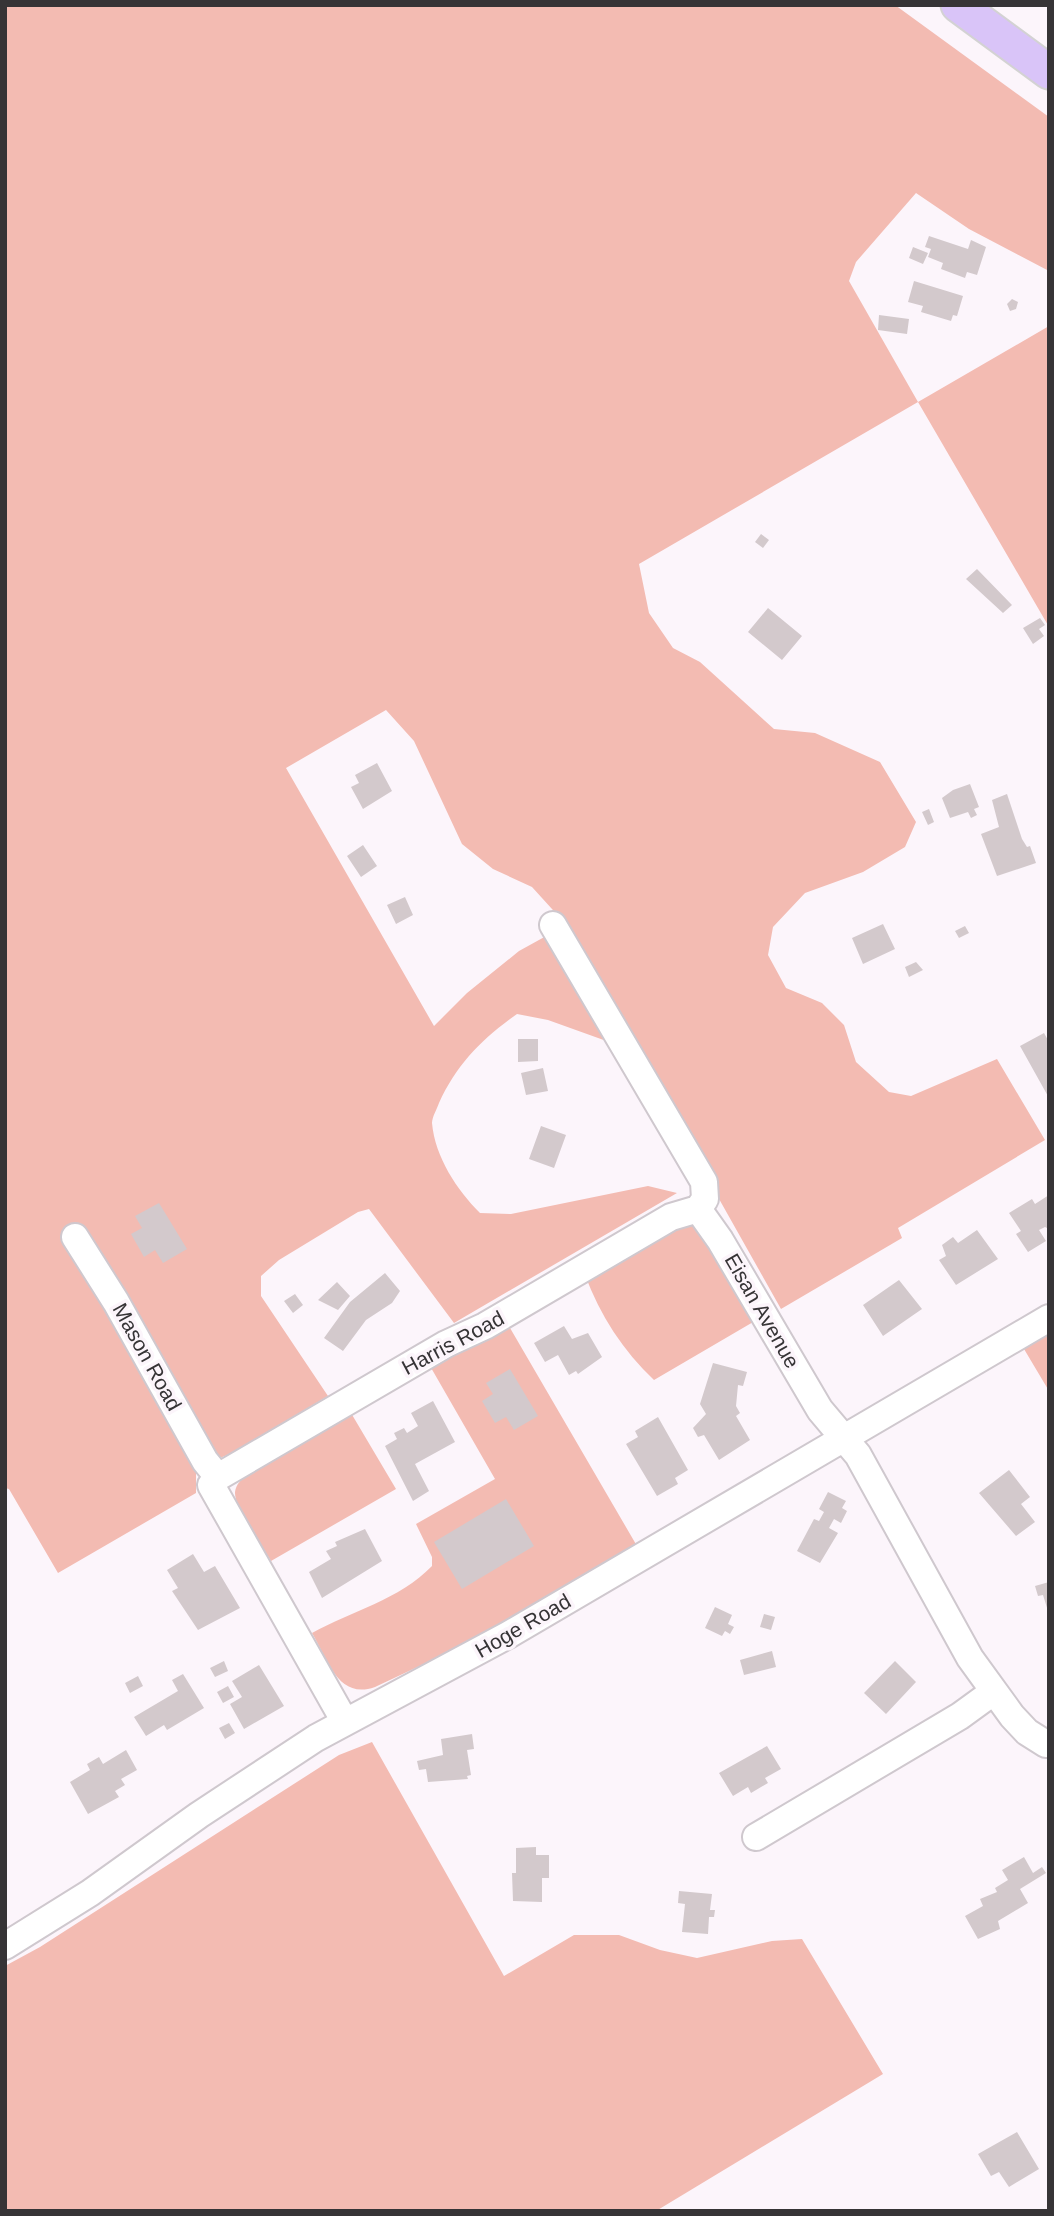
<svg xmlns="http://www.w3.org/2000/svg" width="1054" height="2216" font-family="Arial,sans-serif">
<rect width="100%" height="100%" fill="#fcf5fb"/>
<path fill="#f3bbb2" d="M5,5H895L1049,117V271L969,229L916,193L856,262L849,281L918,402L1049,326V627L918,402L639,564L649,613L673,648L700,662L774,729L815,733L880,762L916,822L905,847L863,872L805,893L773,927L768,955L786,988L822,1003L844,1025L856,1062L889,1092L911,1096L997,1059L1045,1140L898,1228L902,1238L781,1309L562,920L532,887L493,869L462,844L414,741L386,710L286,768L434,1026L467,993L519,951L548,935L612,1043L548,1020L517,1014C482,1039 457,1064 439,1103C437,1109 432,1117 432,1123C435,1157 457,1190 480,1213L511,1214L648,1186L677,1193L454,1323L369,1209L358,1212L279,1260L261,1276V1296L328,1396L232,1453L220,1458L210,1453L196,1461V1493L58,1573L9,1489L5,1488Z
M688,1218L760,1318L654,1380C623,1351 600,1315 585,1275Z
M506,1321L637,1546L475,1640L375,1687C338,1700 328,1660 312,1633C352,1611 399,1600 432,1566V1557L416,1524L495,1479L430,1366Z
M1049,1334V1391L1024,1349Z
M351,1413L396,1489L271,1561C262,1546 234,1508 235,1492C236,1484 242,1479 247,1474Z
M372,1742L504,1976L574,1935H619L660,1950L697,1958L772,1941L802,1939L883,2074L656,2211H5V1966L40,1947L339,1755Z"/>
<path fill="#d3c9cc" d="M929,236L968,249L971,240L986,247L977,275L967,272L965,278L941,269L943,263L928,257L931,249L925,247Z
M913,247L928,253L923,264L909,258Z
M914,281L963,296L957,316L953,315L951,321L921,312L923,306L908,302Z
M1012,299L1018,302L1016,309L1010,311L1007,304Z
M879,315L909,319L907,334L878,330Z
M761,534L769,540L763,548L755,542Z
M977,569L1012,605L1003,613L966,579Z
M768,608L802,636L782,660L748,632Z
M1040,618L1045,625L1039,629L1044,636L1033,644L1023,628Z
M377,763L392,791L363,809L351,787L359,783L355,775Z
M970,784L979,807L974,809L977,815L971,818L968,812L950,818L942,798L953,790Z
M1007,794L1022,839L1027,847L1030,846L1036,863L997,876L981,834L999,827L992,800Z
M929,809L934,822L928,825L922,812Z
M363,845L377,866L361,877L347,856Z
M405,897L413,915L396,924L387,905Z
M883,924L895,949L863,964L852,938Z
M965,926L969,933L959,938L955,931Z
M916,962L923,970L909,977L905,967Z
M1044,1033L1049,1042V1098L1020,1046Z
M518,1039H538V1061L518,1062Z
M543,1068L548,1091L526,1095L521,1073Z
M541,1126L566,1135L554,1168L529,1159Z
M1049,1195V1229L1045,1227L1039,1230L1046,1241L1028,1252L1016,1234L1021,1231L1009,1213L1032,1199L1035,1204Z
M159,1203L187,1249L163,1263L155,1250L144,1257L131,1234L142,1228L135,1216Z
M977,1230L998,1259L956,1285L939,1260L946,1256L942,1245L953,1237L958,1243Z
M385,1273L400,1291L392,1303L366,1320L343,1351L324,1338L350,1302Z
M899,1280L922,1309L883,1336L863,1305Z
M337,1282L350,1296L338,1310L318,1300Z
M295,1294L303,1305L293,1313L284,1301Z
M564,1326L572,1339L588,1333L602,1357L578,1374L576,1371L569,1375L558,1355L545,1362L534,1343Z
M713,1363L747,1372L743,1386L738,1385L736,1406L740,1413L736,1416L750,1440L719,1460L704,1435L698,1437L693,1428L706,1414L700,1404Z
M510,1369L538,1416L514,1430L506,1417L495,1423L482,1401L493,1394L486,1383Z
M433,1401L455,1442L415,1464L429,1491L413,1501L385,1446L397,1439L394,1433L404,1428L407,1433L418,1426L411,1413Z
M658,1417L688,1470L675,1478L678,1484L657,1496L626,1444L638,1437L635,1431Z
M1009,1470L1030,1497L1021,1504L1035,1522L1016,1536L979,1493Z
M828,1492L846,1501L842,1508L847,1511L841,1523L834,1519L829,1528L838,1533L820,1563L797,1551L814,1519L819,1521L824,1512L819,1509Z
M506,1499L534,1546L462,1589L434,1542Z
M365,1529L382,1561L322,1598L309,1572L331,1559L326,1551L337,1546L335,1542Z
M193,1554L204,1572L215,1566L240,1608L198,1630L172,1591L178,1588L167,1570Z
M1049,1582V1611H1048L1043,1595L1038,1596L1035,1586Z
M715,1607L732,1615L728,1624L734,1627L730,1634L725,1631L722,1636L705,1628Z
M764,1614L775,1617L771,1630L760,1627Z
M772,1651L776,1667L744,1675L740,1660Z
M224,1661L228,1671L215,1677L210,1668Z
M895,1661L916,1682L886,1714L864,1693Z
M259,1665L284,1706L244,1729L230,1704L242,1697L232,1681Z
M183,1674L204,1708L167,1730L164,1725L146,1736L134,1717L178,1691L172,1680Z
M138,1676L143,1686L130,1693L125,1683Z
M228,1686L234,1697L223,1703L217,1692Z
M229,1723L235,1733L225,1739L219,1728Z
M472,1734L474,1749L467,1750L471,1775L467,1776L468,1779L428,1782L426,1769L419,1770L417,1761L443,1755L441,1739Z
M767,1746L781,1769L765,1778L768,1783L751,1793L748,1787L733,1796L719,1773Z
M126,1750L137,1770L121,1779L125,1785L115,1791L119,1797L88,1814L70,1782L90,1770L87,1764L99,1757L103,1764Z
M536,1847V1855H549V1878H542V1902L513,1901L512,1873H516V1848Z
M1024,1857L1033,1873L1042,1867L1046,1873L1020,1889L1028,1903L998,1921L1000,1929L978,1939L965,1916L983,1906L980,1899L997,1892L995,1888L1008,1880L1002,1870Z
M679,1891L712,1894L710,1910H715L714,1917H709L708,1934L682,1932L685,1904L678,1903Z
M1017,2132L1039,2169L1009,2187L999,2172L991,2176L978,2154Z"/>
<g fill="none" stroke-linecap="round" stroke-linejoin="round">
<g stroke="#cfc8ce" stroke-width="30">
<path id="minor" d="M553,925L704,1182L705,1199L698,1209
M698,1209L720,1240L820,1410L858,1455L970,1658L1012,1716L1027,1732L1046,1744
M75,1237L116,1302L205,1461L218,1477
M345,1722L211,1485L218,1477L446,1344L485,1326L671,1217L698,1209
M756,1837L960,1716L993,1692
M5,1946L90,1893L199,1815L316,1738L508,1635L1049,1318"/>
</g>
<g stroke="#d3d2d3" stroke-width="37">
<path id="major" d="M958,5L1049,72"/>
</g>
<use href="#minor" stroke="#fff" stroke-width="26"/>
<use href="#major" stroke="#d9c4f8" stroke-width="33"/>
</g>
<g text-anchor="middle" stroke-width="7" stroke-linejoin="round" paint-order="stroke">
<g font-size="21" fill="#363436" stroke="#fcf5fb">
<text transform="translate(762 1311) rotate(60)" y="7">Eisan Avenue</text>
<text transform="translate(453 1343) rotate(-28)" y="7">Harris Road</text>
<text transform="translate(147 1357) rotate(61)" y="7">Mason Road</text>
<text transform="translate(523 1626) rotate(-30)" y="7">Hoge Road</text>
</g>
</g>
<rect width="1054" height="2216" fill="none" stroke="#363436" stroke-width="14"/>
</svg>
